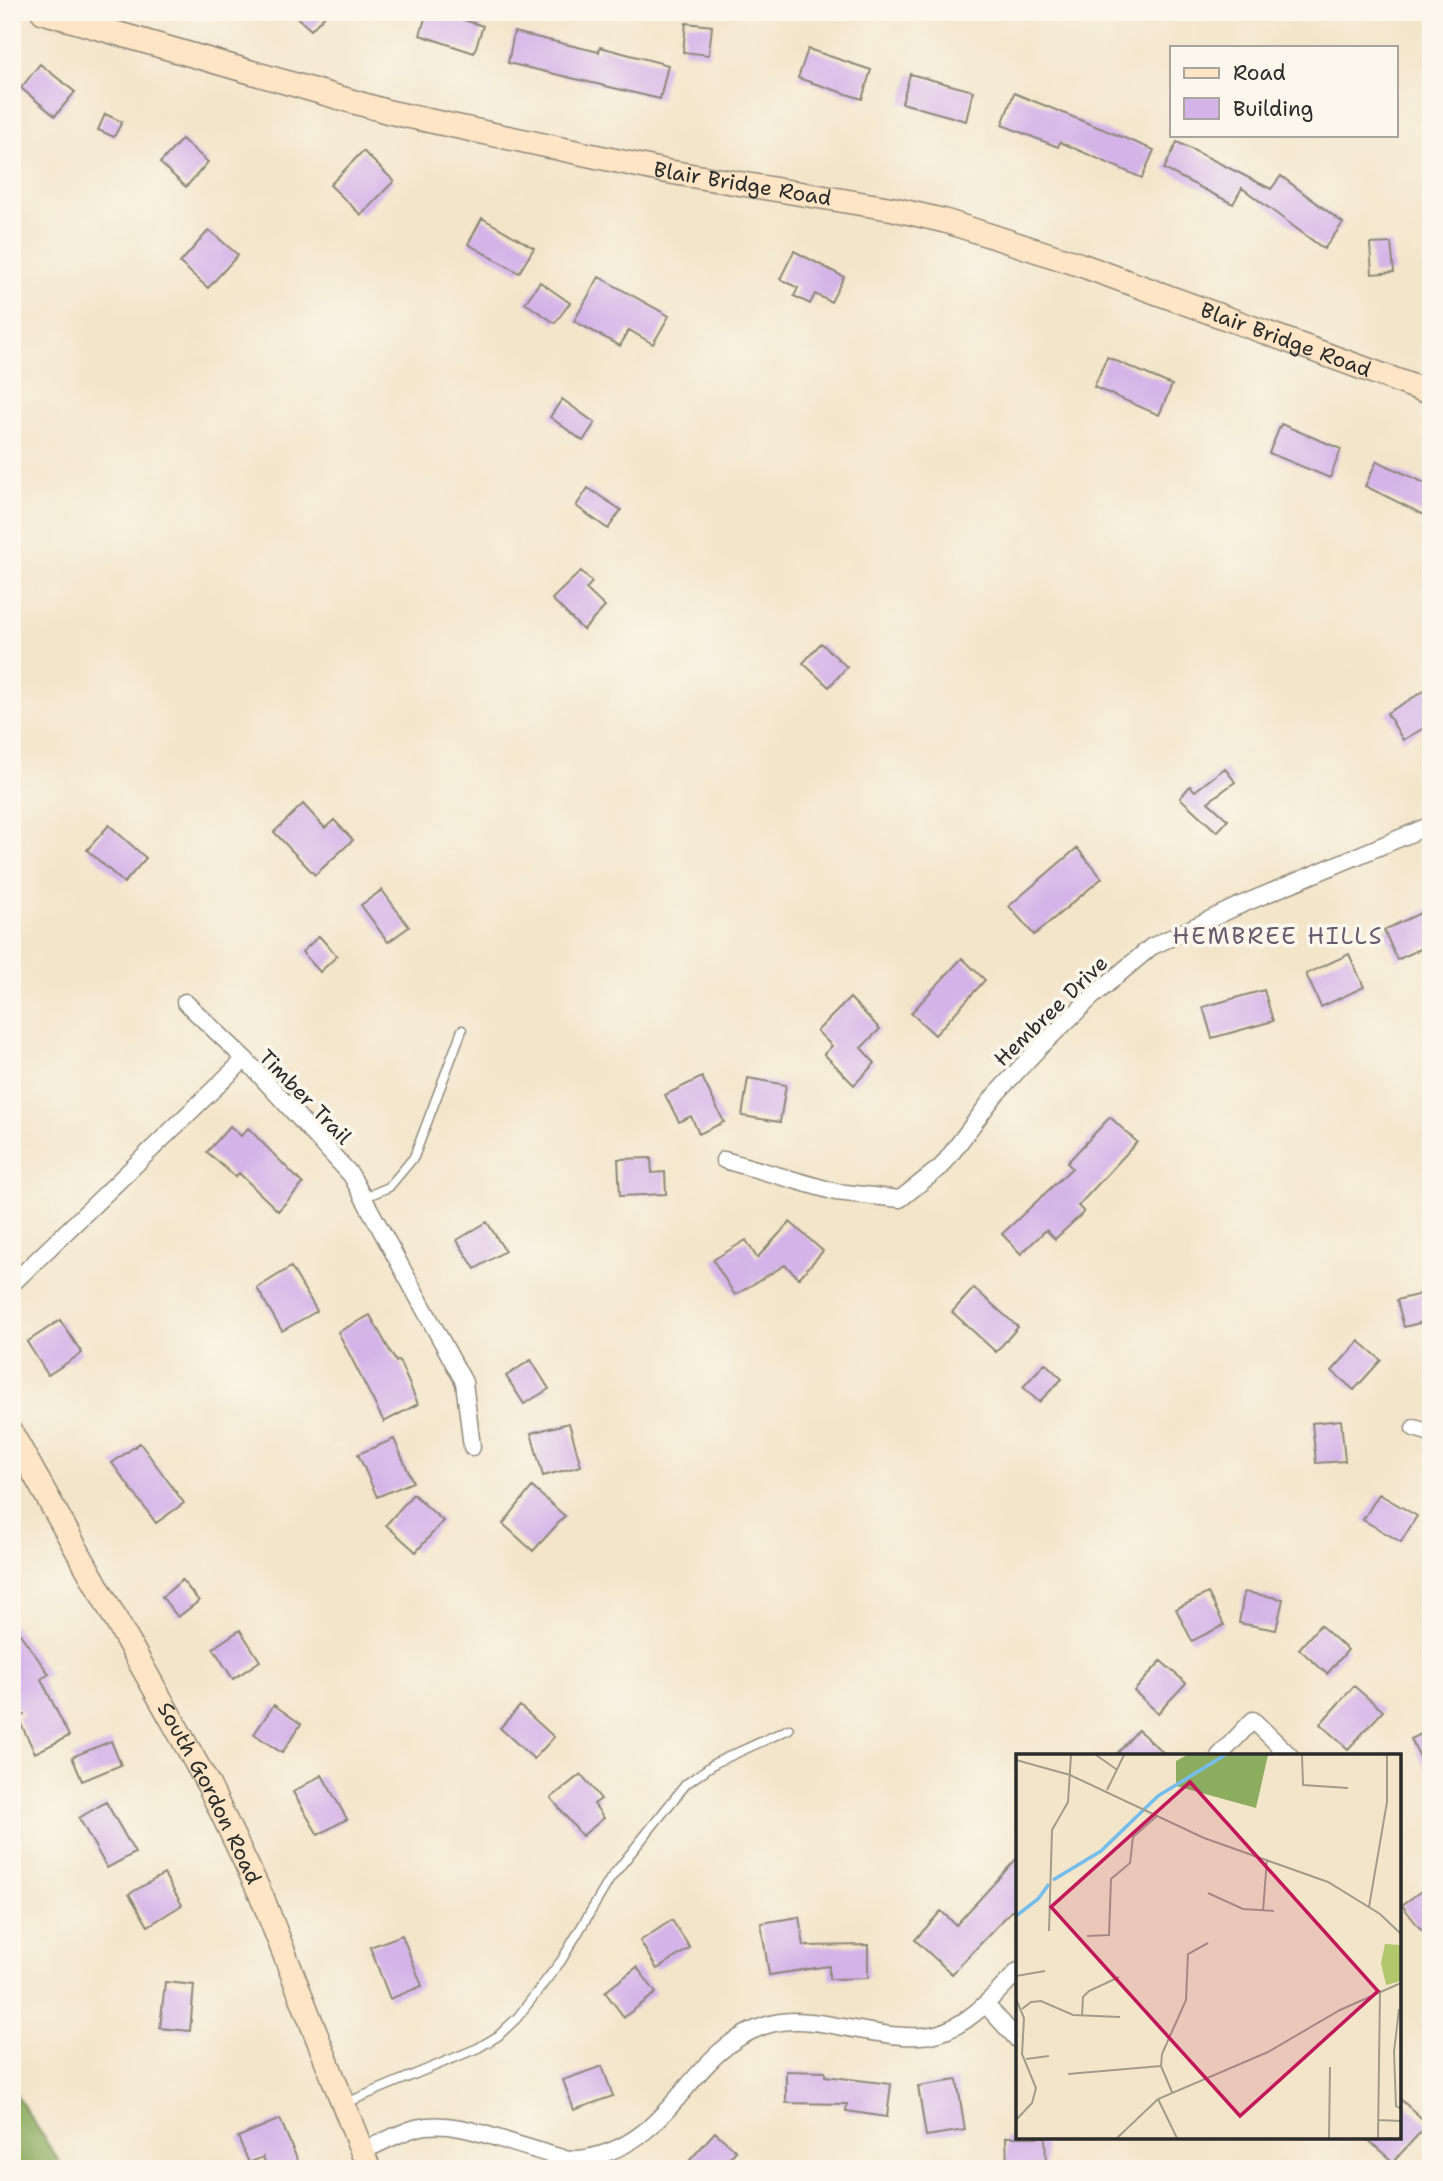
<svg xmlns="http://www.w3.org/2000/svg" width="1443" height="2181" font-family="'Shantell Sans',sans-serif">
<rect width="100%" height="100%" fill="#fbf7ec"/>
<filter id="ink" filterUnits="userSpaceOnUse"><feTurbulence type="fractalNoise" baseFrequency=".0143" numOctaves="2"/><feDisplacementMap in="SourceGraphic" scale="14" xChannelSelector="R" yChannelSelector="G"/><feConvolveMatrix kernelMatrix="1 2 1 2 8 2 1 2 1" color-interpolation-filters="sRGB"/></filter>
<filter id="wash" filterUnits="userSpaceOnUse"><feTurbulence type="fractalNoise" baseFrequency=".00686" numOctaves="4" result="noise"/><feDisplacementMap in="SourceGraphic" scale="28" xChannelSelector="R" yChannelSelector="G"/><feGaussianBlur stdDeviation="1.57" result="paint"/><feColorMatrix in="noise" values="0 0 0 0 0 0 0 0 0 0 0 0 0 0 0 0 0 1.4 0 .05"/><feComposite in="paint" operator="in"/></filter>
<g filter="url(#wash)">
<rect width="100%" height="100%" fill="#f3e5ca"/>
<path fill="#8cac5f" stroke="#5c6c45" stroke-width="2" d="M12,2088L17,2096L64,2169H12Z"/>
<g id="blocks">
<path fill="#d4b4e8" d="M291,12H328L311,30Z
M427,12H439L483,26L474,53L420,35Z
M686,23L712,26L709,55L683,52Z
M514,32L599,52L600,47L668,65L660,99L508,63Z
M808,49L871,70L862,99L798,78Z
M40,64L75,92L55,116L21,88Z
M910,74L973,91L966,121L902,103Z
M1014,93L1154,150L1142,178L1060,142L1058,147L1002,125Z
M105,114L122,122L114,137L98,130Z
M182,139L208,162L186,187L160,163Z
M1177,142L1271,189L1281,176L1343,223L1324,249L1242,188L1233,204L1164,169Z
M363,151L394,181L361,215L330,185Z
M482,218L534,248L519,273L468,244Z
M209,230L238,255L208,288L180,263Z
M1391,243L1394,272L1372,274L1370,244Z
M794,251L844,277L831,302L815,294L810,304L794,296L798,288L780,279Z
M599,277L669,316L653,344L629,330L620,346L574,321Z
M540,282L570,303L555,323L525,303Z
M1107,357L1172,385L1159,415L1094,387Z
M562,399L595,423L583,441L550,417Z
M1281,424L1341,449L1330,478L1269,453Z
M1377,461L1431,486V500L1424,515L1365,486Z
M588,488L621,510L608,529L576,506Z
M581,571L592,582L586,589L605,607L583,630L552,599Z
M821,643L847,667L829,687L803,663Z
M1431,687V724L1403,740L1387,713Z
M1225,768L1235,782L1208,802L1228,820L1217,832L1180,798L1190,786L1195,791Z
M303,804L325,828L334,820L353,840L315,875L274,832Z
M109,825L146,858L124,883L87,850Z
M1077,848L1102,878L1034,935L1009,906Z
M382,890L409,927L388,942L361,905Z
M1431,908V944L1397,960L1384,930Z
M319,936L337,956L320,972L302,952Z
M1349,954L1364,987L1321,1007L1306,974Z
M962,958L985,980L935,1035L911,1013Z
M1264,990L1273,1021L1212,1038L1203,1007Z
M850,998L880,1029L861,1048L875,1063L854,1085L824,1054L832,1046L817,1031Z
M702,1077L724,1122L699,1134L691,1116L679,1122L665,1095Z
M748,1078L786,1085L780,1122L742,1116Z
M1110,1117L1137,1142L1078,1206L1084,1212L1055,1239L1046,1230L1021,1254L1002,1234L1072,1168L1067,1163Z
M230,1126L241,1136L248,1128L303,1184L278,1211L239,1173L235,1177L207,1152Z
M651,1158L652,1173L665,1172L666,1194L620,1196L618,1159Z
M487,1222L505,1251L475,1269L457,1240Z
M790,1222L823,1251L799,1278L785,1265L735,1295L713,1260L746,1240L757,1258Z
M291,1267L317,1311L282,1331L257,1288Z
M974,1288L1018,1327L996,1352L952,1312Z
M1425,1293L1431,1320L1404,1327L1397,1300Z
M370,1315L396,1362L399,1360L418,1404L384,1422L338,1332Z
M60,1320L82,1353L48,1375L27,1342Z
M1359,1341L1381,1360L1354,1390L1332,1371Z
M531,1360L549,1389L524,1404L506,1376Z
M1045,1363L1062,1379L1039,1402L1023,1387Z
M1341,1420L1345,1461L1316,1463L1312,1423Z
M569,1423L581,1466L543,1476L531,1433Z
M394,1439L413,1482L377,1497L358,1454Z
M140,1443L184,1503L156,1523L112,1463Z
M532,1487L565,1516L533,1551L503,1524Z
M413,1494L443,1521L416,1552L386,1525Z
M1379,1494L1417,1516L1401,1542L1363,1520Z
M182,1580L199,1601L178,1617L162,1597Z
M1244,1592L1283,1599L1276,1630L1239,1623Z
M1208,1593L1224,1625L1192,1641L1176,1609Z
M12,1623L49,1674L41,1679L69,1736L35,1753L18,1718L24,1715L12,1699Z
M1320,1625L1348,1650L1327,1674L1299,1649Z
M240,1630L260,1661L233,1679L213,1648Z
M1161,1661L1186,1683L1158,1713L1134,1691Z
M1354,1686L1383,1711L1348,1749L1320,1724Z
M274,1705L301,1724L282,1753L254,1734Z
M520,1706L554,1737L534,1759L500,1728Z
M1431,1729V1779L1411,1739Z
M1138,1730L1167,1756H1115Z
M111,1741L121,1765L82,1781L72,1757Z
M581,1774L601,1799L594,1804L604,1818L582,1836L551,1798Z
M322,1775L347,1819L318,1835L293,1792Z
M106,1802L135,1853L107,1868L79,1818Z
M1018,1857V1904L952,1974L915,1940L941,1911L956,1925Z
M164,1874L182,1905L148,1926L129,1894Z
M1431,1884V1923L1421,1930L1402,1905Z
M799,1917L804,1946L868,1945V1978L829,1979V1966L769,1975L761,1923Z
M672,1920L690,1948L657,1969L640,1941Z
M402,1935L422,1986L390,1999L370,1947Z
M637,1967L656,1993L624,2017L605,1992Z
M165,1982L194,1985L190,2031L160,2028Z
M602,2066L613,2096L574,2110L563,2080Z
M786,2071L825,2072V2076L891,2084L887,2117L846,2111L847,2104L786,2103Z
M957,2080L965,2130L926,2136L918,2086Z
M1399,2098L1428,2124L1393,2162L1365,2137H1399Z
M280,2119L298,2161L279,2169H268L263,2157L249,2163L238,2137Z
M715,2132L736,2151L720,2169H700L690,2160Z
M1006,2137H1045L1046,2165L1007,2166Z"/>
</g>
</g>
<g filter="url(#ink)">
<use href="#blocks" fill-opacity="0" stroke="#8f887a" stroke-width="2"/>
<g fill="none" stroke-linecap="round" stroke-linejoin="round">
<g stroke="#8f887a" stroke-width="11">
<path id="lane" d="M363,1198L389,1187L414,1157L462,1030
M346,2103L478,2048L498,2036L517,2018L561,1961L610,1879L686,1784L715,1763L789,1729"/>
</g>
<g stroke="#8f887a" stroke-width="19">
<path id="street" d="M185,1002L245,1059L351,1175L464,1382L472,1447
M724,1160L836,1192L900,1199L942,1166L995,1095L1038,1049L1093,996L1151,947L1238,906L1431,825
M12,1284L245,1059
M1414,1428L1431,1433
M1219,1756L1253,1720L1290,1756
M986,2005L1018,2040
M362,2151C380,2144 398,2133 416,2128C451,2118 496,2139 529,2148C546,2153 568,2162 586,2158C676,2142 686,2052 764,2026C788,2018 812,2021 837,2026C935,2044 948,2046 1018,1971"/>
</g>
<g stroke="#8f887a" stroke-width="26">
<g id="secondary">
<path id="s1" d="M43,12L389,112L664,171L894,209L945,221L1081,265L1431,393"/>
<path id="s2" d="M12,1434L209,1786L262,1897L369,2169"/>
</g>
</g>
<use href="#lane" stroke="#fff" stroke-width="8"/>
<use href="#street" stroke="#fff" stroke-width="16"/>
<use href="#secondary" stroke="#fde5c5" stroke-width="23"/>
</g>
</g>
<g text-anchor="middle" stroke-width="7" stroke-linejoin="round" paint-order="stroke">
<g font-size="21" fill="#2b2b2b" stroke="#fbf7ec">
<text dy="7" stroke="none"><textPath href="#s1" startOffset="721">Blair Bridge Road</textPath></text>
<text dy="7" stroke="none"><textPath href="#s1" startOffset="1288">Blair Bridge Road</textPath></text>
<text transform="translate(1051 1011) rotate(-44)" y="7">Hembree Drive</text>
<text transform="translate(305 1097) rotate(46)" y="7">Timber Trail</text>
<text dy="7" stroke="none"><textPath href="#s2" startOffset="410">South Gordon Road</textPath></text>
</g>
<g font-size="23" letter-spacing="2" fill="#665b6d" stroke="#fbf7ec">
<text x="1278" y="944">HEMBREE HILLS</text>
</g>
</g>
<g transform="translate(1016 1754)">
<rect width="385" height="385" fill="#f3e5ca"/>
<path d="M369,190L385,191V227L370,231L365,209Z" fill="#b1c76b"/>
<path d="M171,1H252L240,54L160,32V7Z" fill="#8cac5f"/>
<path fill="none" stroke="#75bded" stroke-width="3.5" d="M37,126L85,97L142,42L209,1M0,162L22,145L33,130"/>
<path fill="none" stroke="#a39b8a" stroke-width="2" d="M80,1L100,15M286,1L287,31L332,34M0,6L54,21L188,84L312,128L364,160L385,180M91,36L108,1M192,139L227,155L258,157M353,153L371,48V1M247,157L251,105M33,177L36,76L52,48L55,1M71,182L93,181L95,125L114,109L117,83L141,62M0,222L29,217M0,245L8,264L6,300L20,334L16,349L0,366M6,255L15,248L25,247L57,261L104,263M383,255L378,298L380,352L385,355M66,262L67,243L73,237L103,223M10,305L33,302M52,320L145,312M156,338L145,312L146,300L170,246L172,200L192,189M142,345L161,384M363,366L385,367M101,384L142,345L252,298L324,256L385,229M313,384L314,313M362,384L364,236"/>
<path fill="#c2185b" fill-opacity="0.15" stroke="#c2185b" stroke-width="3.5" d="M174,28L362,237L224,362L35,153Z"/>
<rect width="385" height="385" fill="none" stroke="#2b2b2b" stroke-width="3.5"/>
</g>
<rect width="1443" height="2181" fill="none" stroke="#fbf7ec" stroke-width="42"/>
<rect x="1170" y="46" width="228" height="91" fill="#fbf7ec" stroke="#a8a59f" stroke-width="2"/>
<rect x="1184" y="68" width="35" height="10" fill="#fde5c5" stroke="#a8a59f" stroke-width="2"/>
<text x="1233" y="80" font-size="21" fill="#2b2b2b">Road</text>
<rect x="1184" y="98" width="35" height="21" fill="#d4b4e8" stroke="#a8a59f" stroke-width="2"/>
<text x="1233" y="116" font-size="21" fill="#2b2b2b">Building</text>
</svg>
